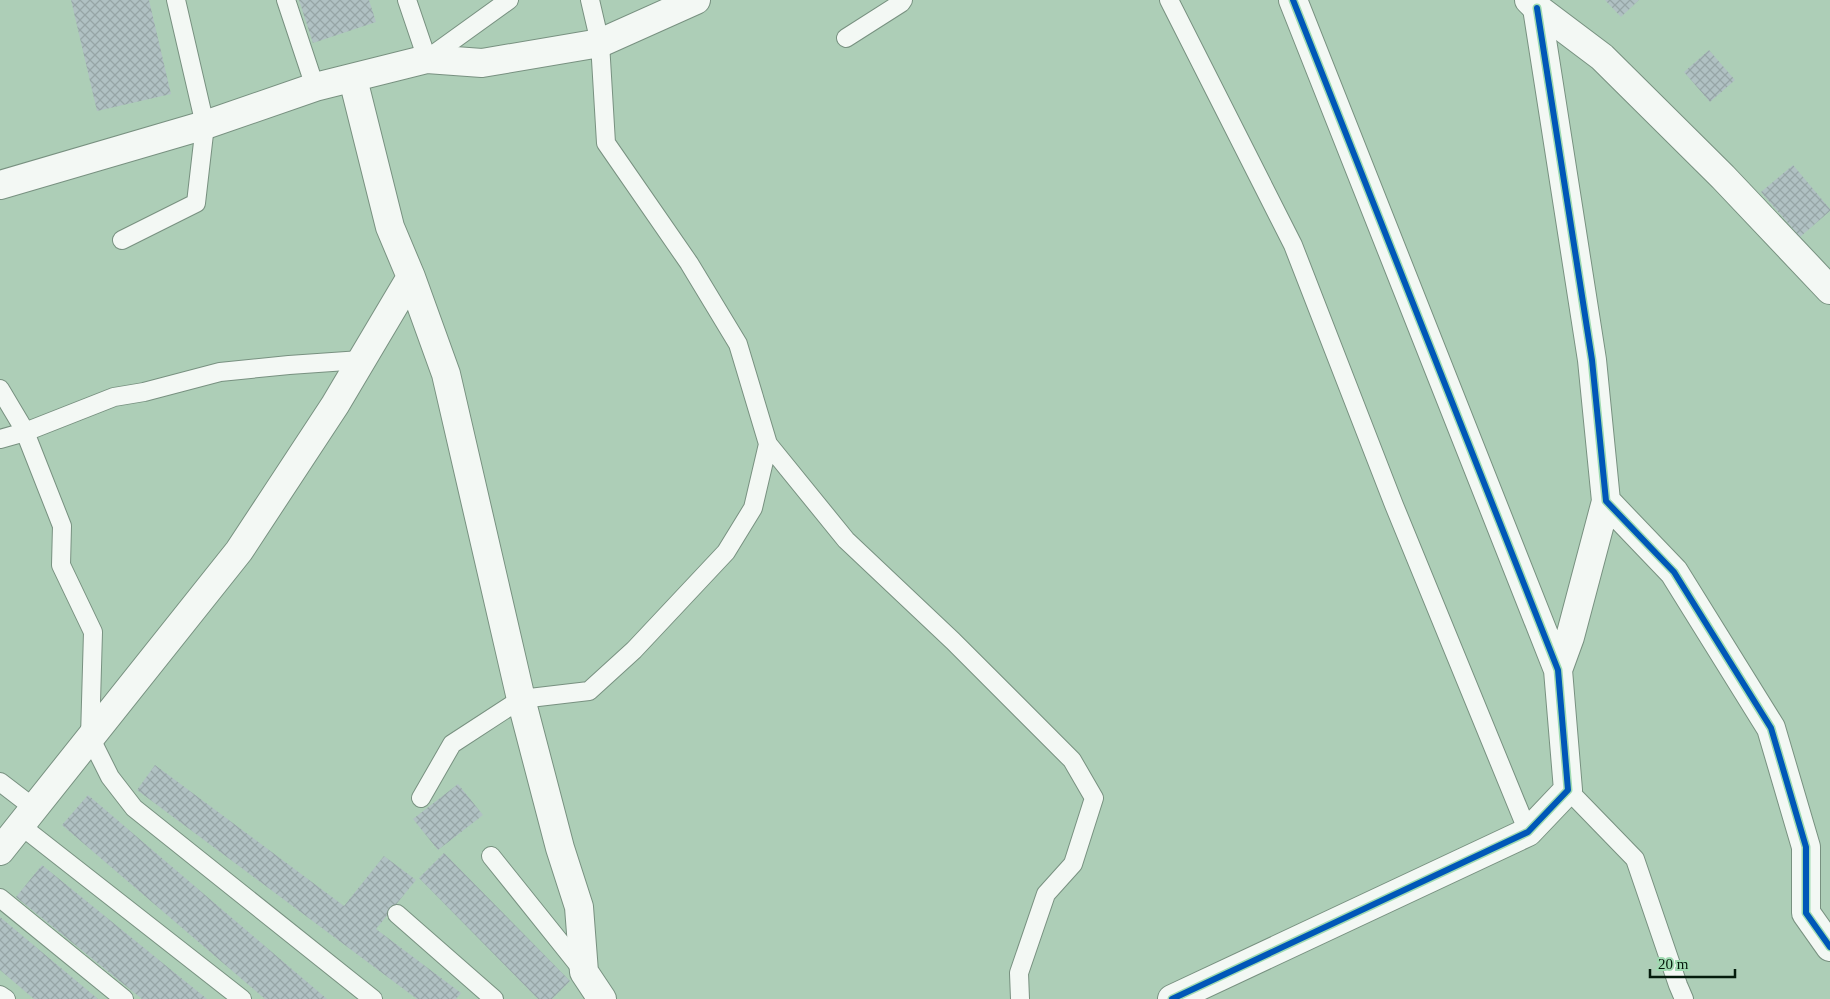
<svg xmlns="http://www.w3.org/2000/svg" width="1830" height="999" font-family="'Times New Roman',serif">
<defs>
<pattern id="building-cross-hatch" width="8" height="8" patternUnits="userSpaceOnUse" patternTransform="scale(1.25)"><rect width="8" height="8" fill="#b0c1c3"/><path d="M0 0l8 8M0 8l8-8" fill="none" stroke="#96a5a6"/></pattern>
</defs>
<rect width="100%" height="100%" fill="#adceb7"/>
<path fill="url(#building-cross-hatch)" d="M71,0H149L171,94L97,111Z
M299,0H369L376,22L313,43Z
M1605,0H1639L1621,17Z
M1709,50L1735,80L1710,102L1684,72Z
M1793,165L1830,209V211L1800,237L1761,192Z
M155,765L344,906L384,856L416,880L376,929L461,993L456,999H417L137,790Z
M458,784L483,815L438,850L413,819Z
M88,795L327,999H265L62,825Z
M444,853L570,981L552,999H538L419,878Z
M42,865L207,999H142L16,897Z
M0,917L98,999H34L0,970Z"/>
<g fill="none" stroke-linecap="round" stroke-linejoin="round">
<g stroke="#789180" stroke-width="20">
<path id="service" d="M286,0L315,87
M407,0L427,59L509,0
M1169,0L1293,245L1394,505L1528,832
M846,38L901,3L903,0
M122,240L196,203L205,125L176,0
M0,389L25,431
M25,432L62,526L61,565L93,632L90,737L110,777L134,808L373,999
M0,439L25,432L114,397L144,392L220,372L289,365L361,360
M768,444L846,540L953,641L1072,760L1094,798L1073,864L1046,894L1019,973L1020,999
M0,782L34,808
M1568,790L1635,859L1678,985L1684,999
M421,798L452,744L521,699L589,691L634,650L726,552L753,508L768,444L738,344L689,263L606,143L600,43L590,0
M20,825L242,999
M491,856L584,972
M0,898L124,999
M397,914L494,999
M0,995L6,999"/>
</g>
<g stroke="#789180" stroke-width="30">
<path id="minor" d="M1537,8L1592,360L1606,501L1674,572L1771,728L1806,847V913L1830,947
M353,79L390,227L411,277L446,374L521,699L560,848L579,907L584,972L602,999
M0,185L205,125L315,87L427,59L482,63L600,43L696,0
M1558,670L1570,637L1606,501
M0,851L239,551L335,405L411,277
M1172,999L1528,832L1568,790L1558,670L1293,0"/>
</g>
<g stroke="#789180" stroke-width="30">
<path id="tertiary" d="M1529,0L1537,8L1602,57L1723,177L1830,290"/>
</g>
<use href="#service" stroke="#f3f8f4" stroke-width="18"/>
<use href="#minor" stroke="#f3f8f4" stroke-width="28"/>
<use href="#tertiary" stroke="#f3f8f4" stroke-width="28"/>
<g stroke="#a0dbb1" stroke-width="9">
<path id="cycleway" d="M1537,8L1592,360L1606,501L1674,572L1771,728L1806,847V913L1830,947
M1172,999L1528,832L1568,790L1558,670L1293,0"/>
</g>
<use href="#cycleway" stroke="#0057b8" stroke-width="6"/>
</g>
<path d="M1650 969v8h85v-8" fill="none" stroke="#041b0c" stroke-width="2.5"/>
<text x="1658" y="969" font-size="15" fill="#041b0c" stroke="#a0dbb1" stroke-width="4" paint-order="stroke">20 m</text>
</svg>
